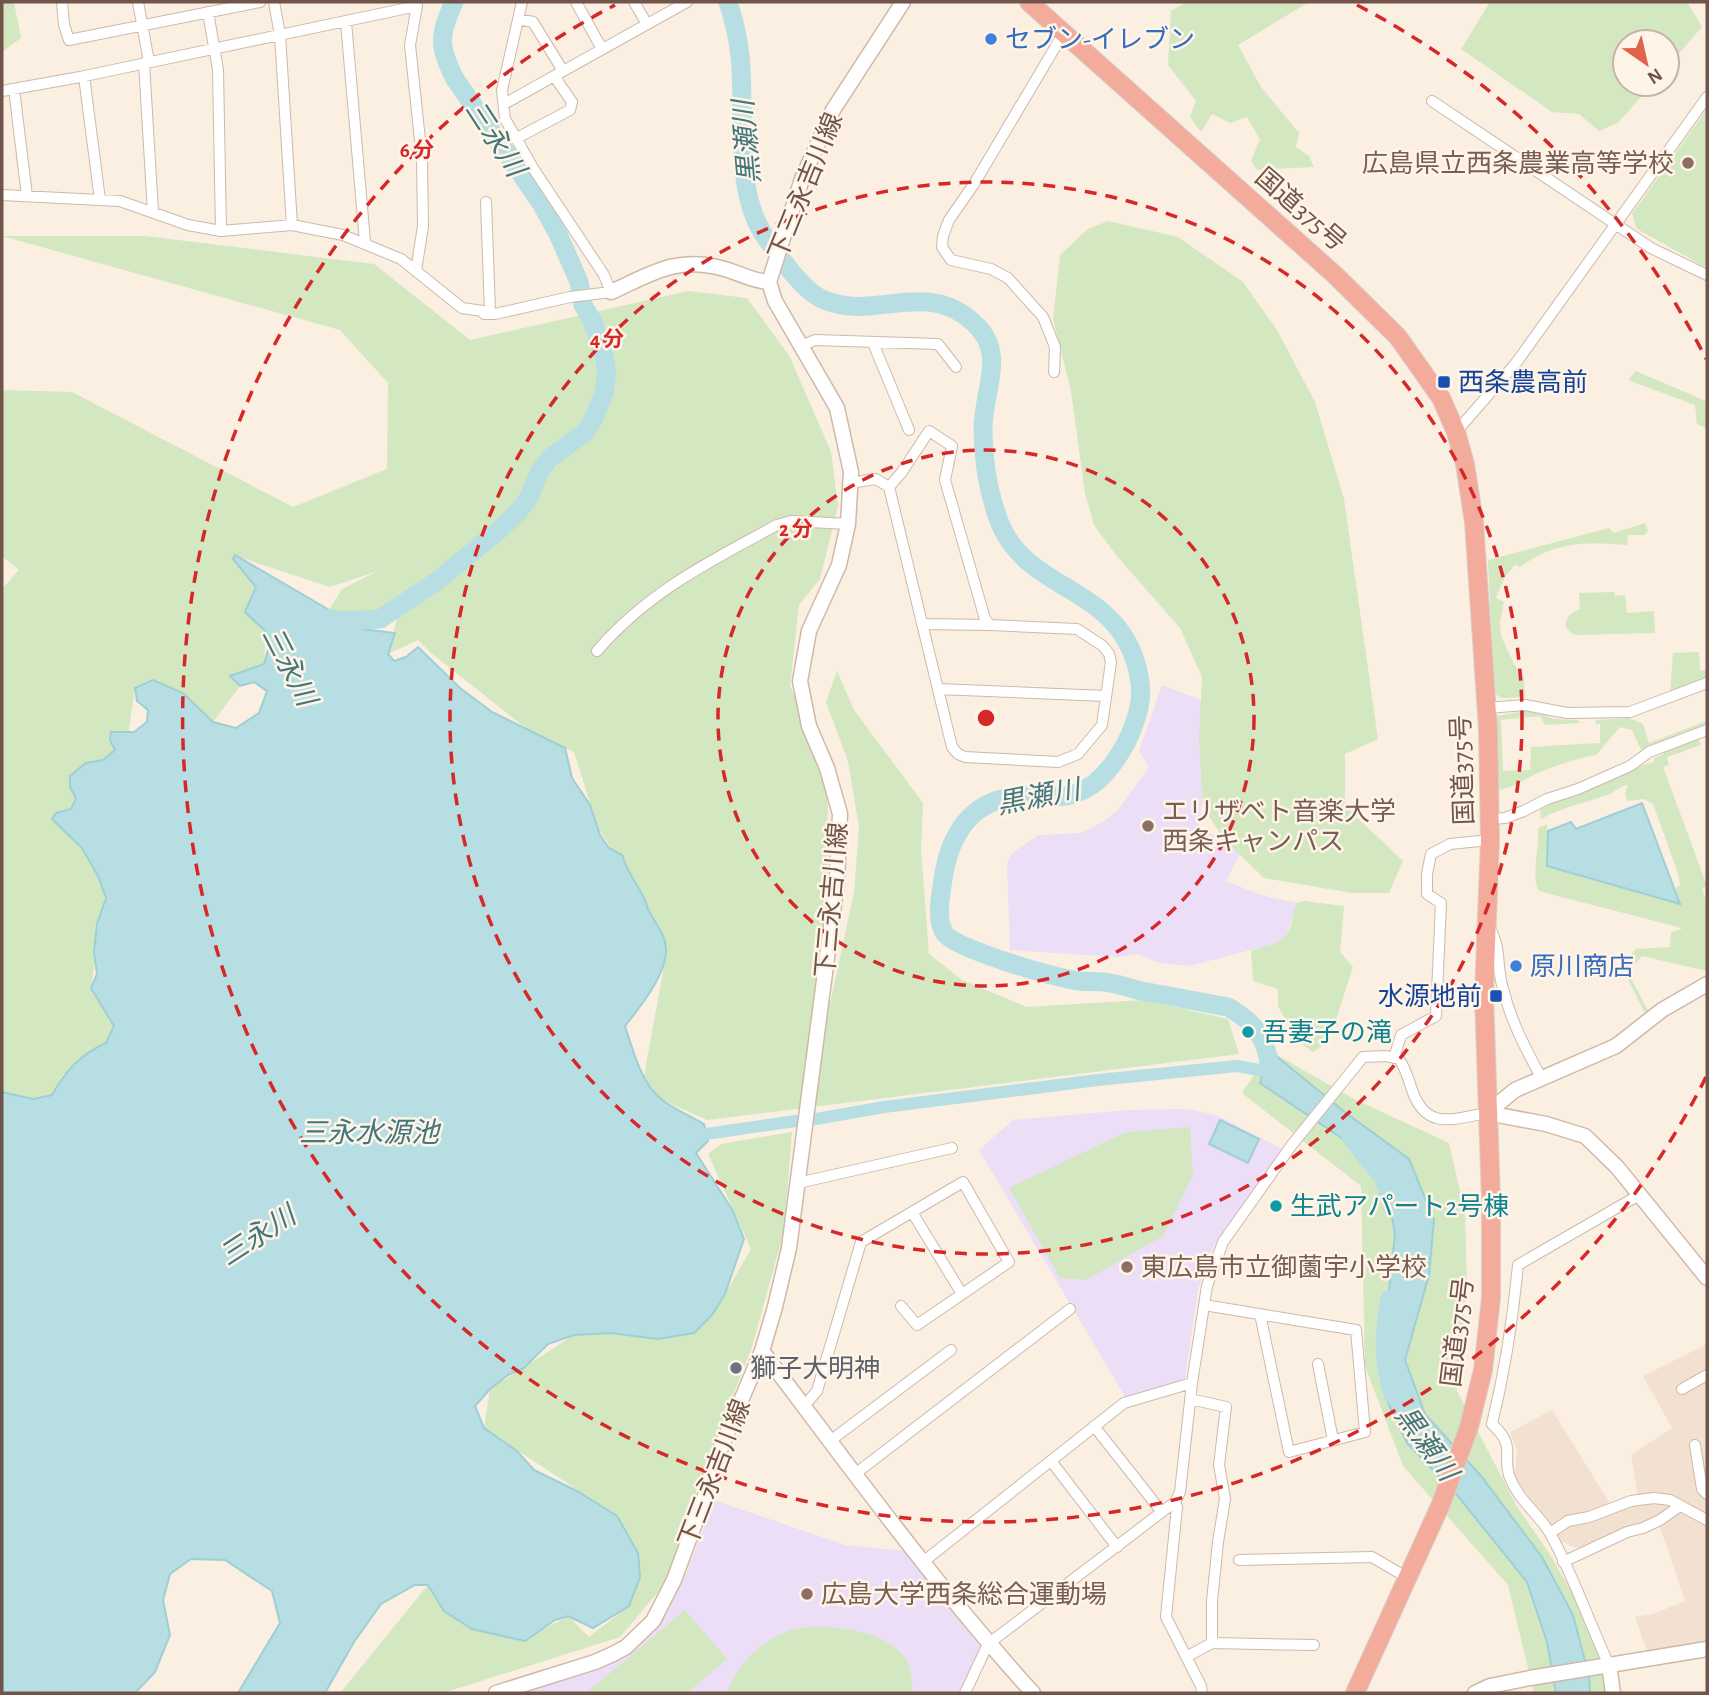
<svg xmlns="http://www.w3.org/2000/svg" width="1709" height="1695" font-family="'Alegreya Sans','Noto Sans JP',sans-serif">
<rect width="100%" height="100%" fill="#fbefe1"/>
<path fill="#f2e1d0" d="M1707,1344V1488L1698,1439L1690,1441L1696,1492L1707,1499V1514L1675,1498L1638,1497L1631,1455L1672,1428L1643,1376Z
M1552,1410L1611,1505L1597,1512L1571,1516L1551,1526L1515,1478L1517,1450L1510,1432Z
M1639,1502L1670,1503L1674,1507L1649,1523L1623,1528L1589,1547H1573L1564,1542L1561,1545L1555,1533L1566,1525Z
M1680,1513L1707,1524V1643L1648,1654L1635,1617L1653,1614L1685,1601L1660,1527Z"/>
<path fill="#ecdef7" d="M1162,685L1217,706L1206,766L1199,828L1243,848L1226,881L1261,895L1297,903L1286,938L1281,942L1190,966L1160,963L1137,954L1120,957L1010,950L1007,864L1011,854L1039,835L1081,833L1101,823L1118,810L1149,767L1139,751Z
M1187,1109L1216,1115L1282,1149L1214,1245L1198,1289L1185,1379L1126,1398L979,1150L1013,1120L1128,1110Z
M714,1500L845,1545L905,1551L981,1648L960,1693H512L594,1669L663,1617L687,1572Z"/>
<path fill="#d3e7c1" d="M2,2H14L21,38L2,52Z
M1187,2H1309L1238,45L1261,87L1299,133L1296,147L1309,156L1314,167L1257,170L1251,161L1260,139L1247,117L1230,123L1212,114L1201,132L1190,117L1196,101L1168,65L1171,11Z
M1490,2H1687L1702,27L1667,67V42H1625V84H1652L1618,123L1599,131L1579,114L1552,112L1461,49Z
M1707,109V268L1637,229L1632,214Z
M1108,221L1178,237L1243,282L1277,330L1315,402L1344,499L1378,739L1345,754V806L1403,861L1389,893H1352L1264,878L1223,838L1203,807L1199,738L1202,677L1180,628L1116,555L1094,525L1085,493L1071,391L1053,319L1060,255L1088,229Z
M2,236H145L374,264L470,340L688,291L747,298L790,357L831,452L838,506L820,579L799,605L790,686L827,768L830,1004L854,892L859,828L848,761L826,702L837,671L854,710L923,803L921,850L929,954L962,980L1027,1007L1143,1000L1228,1019L1239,1054L707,1120L660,1099L644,1076L667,950L634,883L598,828L574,752L532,733L430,652L418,640L388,654L397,619L329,610L342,589L378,571L330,587L236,556L256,587L266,630L264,664L231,677L240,686L213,722L177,690L153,680L135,688L91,988L114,1026L106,1043L63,1075L52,1095L33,1099L2,1092V589L19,570L2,556V390L72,392L293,507L387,469L388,383L340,330Z
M1636,371L1706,401L1707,429L1697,424L1695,405L1628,380Z
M1645,523L1648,531L1644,535H1628L1627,545C1583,542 1557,541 1520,567L1515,565L1505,577L1496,598L1504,602L1500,622L1501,636L1514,664L1524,677L1525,697L1501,698L1494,693L1488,560L1609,528L1614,533Z
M1614,592L1615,596L1625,595L1627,613L1654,611L1655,633L1576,635C1558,628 1566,614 1580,609L1579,593Z
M1699,652L1700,670L1707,671V677L1670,692L1673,653Z
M1532,710L1554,719L1578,720L1580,723L1545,725L1540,716L1501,720L1503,771L1530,770L1531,747L1600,743V724H1595L1596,720L1629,718L1643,724L1649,743L1707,721V726L1641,750L1632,730L1620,727L1596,755C1580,757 1552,767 1538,773C1523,780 1513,788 1497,790L1496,716Z
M1698,738L1701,745L1667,757L1669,765L1663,767L1707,886L1702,888L1707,903V971L1642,956L1628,973L1650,1014L1646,1015L1625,974C1622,963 1629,957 1636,949L1670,947L1671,932L1682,929L1678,927L1546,893L1538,890C1531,870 1540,848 1538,828L1547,824V866L1679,904L1676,888L1680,885L1678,873L1653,804L1644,799L1627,801L1625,794L1628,785C1620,786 1615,792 1607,795C1585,803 1562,807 1541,819L1540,810C1563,794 1593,790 1618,777C1631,771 1640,765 1654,762V758L1663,754L1662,751Z
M1304,901L1344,906L1340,952L1353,967L1329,1041L1313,1052L1296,1040L1278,1006V989L1253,981L1251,951C1270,942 1284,948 1291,925C1294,917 1292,910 1297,903Z
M1270,1051L1354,1099L1449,1143L1465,1213L1467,1284L1457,1391L1516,1505L1549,1553L1581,1608L1612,1693H1534L1508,1585L1403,1466L1365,1366L1361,1186L1242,1093Z
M1190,1127L1193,1175L1163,1236L1086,1280L1060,1278L1009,1188L1126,1132Z
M792,1132L784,1231L752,1347L700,1479L670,1578L620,1637L443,1693H340L428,1585L533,1635L568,1616L589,1637L629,1606L617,1516L484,1428L490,1389L574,1335L611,1333L725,1294L751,1249L708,1154L721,1144Z
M685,1610L727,1659L687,1693H586Z
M828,1627C855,1629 891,1635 907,1661C912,1670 912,1683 913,1693H727C736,1663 768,1634 800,1628C809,1627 819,1627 828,1627Z"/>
<path fill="#b7dfe3" stroke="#9ecfd4" stroke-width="2" d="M235,555L362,629L395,633L388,654L394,661L406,657L418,647L460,688L492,712L565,748L572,778L590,805L600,835L609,848L622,855C627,871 634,880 642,894C645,899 646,904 648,909C654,923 666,934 666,949C667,974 640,1007 625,1026C633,1050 641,1083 661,1099C673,1109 691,1116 704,1124L708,1141L696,1153L733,1211L744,1239L725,1294L712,1315L694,1333L658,1339L611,1333L574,1335L548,1344L524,1368L508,1375L490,1389L475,1406L484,1428L517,1451L534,1470L577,1491L617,1516L638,1553L640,1577L629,1606L593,1628L568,1616L555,1620L525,1641L472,1629L444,1611L428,1585H415L381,1604L354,1642L325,1693H238L280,1623L272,1591L225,1560L191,1559L170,1574L163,1600L170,1635L155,1672L136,1692L2,1693V1092L33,1099L52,1095C66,1070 80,1055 106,1043L114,1026L91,988L97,974L94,952L97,924L106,898L98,876L82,848L52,819L56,813L71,809L76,798L70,787V776L86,763L103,760L115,750L110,740L111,732H134L147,722L148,710L137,701L135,688L153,680L183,693L213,722L236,728L259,713L267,691L254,682L240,686L230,676L264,664C275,628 268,636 245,612L256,587L233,559Z
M1642,803L1680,904L1547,866L1548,831L1571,822L1576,829Z
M1270,1051L1346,1113L1409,1159L1434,1220L1429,1275L1405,1360L1425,1414L1481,1476L1542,1557L1573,1615L1589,1676L1590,1693H1556L1547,1642L1527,1582L1457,1495L1407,1443L1388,1403L1385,1330L1395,1234L1383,1166L1260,1083Z
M1220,1120L1259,1139L1248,1163L1209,1144Z"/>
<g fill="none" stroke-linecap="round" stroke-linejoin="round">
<path stroke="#b7dfe3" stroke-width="12" d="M816,1119L884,1107L1098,1080L1237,1066L1271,1072
M706,1134L795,1121"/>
<path stroke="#b7dfe3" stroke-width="19" d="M728,2C734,20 738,37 740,56C746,110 733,189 764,235C777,254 802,290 822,299C876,323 924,277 974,323C1007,353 984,388 983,427C983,457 988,492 999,521C1028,597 1126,583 1140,682C1143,702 1135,725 1126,743C1115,763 1100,785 1077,793C1059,800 1041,795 1022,796C972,798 950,833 943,879C941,895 935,919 945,934C956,949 1058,979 1079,981C1087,982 1095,981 1103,982C1116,983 1129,988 1142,991C1170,996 1199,1002 1228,1007C1247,1018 1262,1031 1267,1053C1270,1065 1269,1071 1279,1078
M323,618L342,621L380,619L437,581L498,531L519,511L529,497L540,471L550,458L584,433L593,420L604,393L607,373L604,356L593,322L583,305L579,282L558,234L541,203L455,79C438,45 439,36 454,2
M1351,1137L1384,1178L1393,1209
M1390,1299C1384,1333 1382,1362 1394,1396"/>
<g stroke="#cdb9ac" stroke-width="12">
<path id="street" d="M62,2L64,25L69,40L260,2
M138,2L149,62
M274,2L280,35L292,225
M576,2L602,49
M634,2L647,24
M208,12L218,70L221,231
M518,19L533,22L563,71
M346,22L365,242
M144,63L153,212
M84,76L100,200
M14,89L27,196
M2,91L80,77L417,6L410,45L422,159L423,226L416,271
M1432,101L1651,248L1707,275
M504,104L687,2
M515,139L570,110L572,102L554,76
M2,195L120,201L188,225L221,231L292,225L343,235L401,259L462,308L490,312
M486,202L490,312
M484,314H495L570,297L611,292L604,275L533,168L505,119L502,90L522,2
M873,343L909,430
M801,346L815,340L938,344L956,367
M1054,372L1055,347L1043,317L1008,278L991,269L951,260L942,247L943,236L949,220L974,184L1063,34
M1456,432L1516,363L1707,97
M850,483L876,479L889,487L952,747L958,754L965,757L1058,762L1078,754L1102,725L1111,662L1109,654L1103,646L1077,629L990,625L985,619L945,480L952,446L929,431L902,472L889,487
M922,624L990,625
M597,651C648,592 710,561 777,525L791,521L848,524
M938,689L1106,696
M1487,708L1525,705L1567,713L1630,712L1707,683
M1490,819L1505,818L1524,811L1547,799L1578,789L1630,766L1649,752L1707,730
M1489,926C1502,949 1496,966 1503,989C1511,1021 1526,1050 1542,1079
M1394,1058L1401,1035L1436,1016L1441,903L1427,894V874L1431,854L1450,844L1490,840
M798,1183L952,1148
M912,1212L962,1294
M1204,1305L1356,1330L1365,1432L1289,1452L1260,1314
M1318,1364L1333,1440
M1682,1389L1707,1375
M804,1406L817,1391L861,1242L963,1182L1009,1262L917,1325L901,1306
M1094,1426L1161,1511
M830,1441L951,1350
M1695,1445L1702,1489L1707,1494
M1051,1461L1117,1547
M855,1474L1070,1309
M1175,1502L1177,1507L1166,1617L1201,1686L1202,1693
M1550,1533L1568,1521L1589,1517L1631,1501L1654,1498L1670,1500L1707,1520
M1239,1560L1372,1557L1408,1578
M923,1562L1124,1403L1192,1383
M1563,1562L1627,1532L1643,1528L1660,1520L1680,1506
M1212,1643L1314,1645
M1186,1657L1212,1643V1601L1218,1542L1225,1499L1219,1465L1226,1407L1190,1399
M1609,1665C1589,1622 1574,1577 1551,1535C1540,1515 1519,1501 1510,1478C1501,1455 1518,1448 1492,1424C1505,1371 1513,1319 1518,1265L1639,1195
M965,1693L988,1644L1175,1502L1180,1492L1192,1383L1207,1286L1223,1242L1291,1146L1363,1057L1386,1056L1399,1059C1406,1069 1408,1078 1412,1090C1426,1131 1453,1119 1487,1113"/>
</g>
<g stroke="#d0b8a9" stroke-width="17">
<path id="secondary" d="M611,292C651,274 676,256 721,268C738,272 751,281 769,282
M1487,1113L1546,1124L1585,1136L1617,1167L1707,1278
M1487,1113L1515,1090L1616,1046L1662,1010L1707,984
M762,1351C850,1467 935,1585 1033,1693
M1609,1665L1613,1693
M496,1693L595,1662L613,1654L626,1647L653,1621L674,1580L705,1496L712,1469L762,1351L775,1307L789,1248L837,881L840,814L827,768L809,726L800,681L809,631L839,565L848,524L851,472L837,408L775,301L769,282L802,179L833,110L903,2
M1475,1693L1490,1686L1530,1678L1707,1649"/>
</g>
<g stroke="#d7cfcc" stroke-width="20">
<path id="highway" d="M1029,2L1335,275L1398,337L1441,398L1456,432L1465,464L1474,522L1488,729L1490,840L1484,995L1491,1200V1298L1483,1370L1469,1427L1441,1504L1355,1693"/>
</g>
<use href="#street" stroke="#fff" stroke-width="10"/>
<use href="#secondary" stroke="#fff" stroke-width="14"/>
<use href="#highway" stroke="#f3ac9b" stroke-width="18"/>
</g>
<g fill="none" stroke="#d62828" stroke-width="3.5" stroke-dasharray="12 9">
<circle cx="986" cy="718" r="268"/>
<circle cx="986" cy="718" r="536"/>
<path d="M1706 1077A804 804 0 1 1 615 5M1357 5A804 804 0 0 1 1706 359"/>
</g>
<g fill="#3f7fe0" stroke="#fef4e7" stroke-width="2.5">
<circle cx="991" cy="39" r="7"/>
<circle cx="1516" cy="966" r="7"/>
</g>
<g fill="#8d6e63" stroke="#fef4e7" stroke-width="2.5">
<circle cx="1688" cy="163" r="7"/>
<circle cx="1148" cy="826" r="7"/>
<circle cx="1127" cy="1267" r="7"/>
<circle cx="807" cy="1594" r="7"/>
</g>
<g fill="#1a4fb4" stroke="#fef4e7" stroke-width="2.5">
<rect x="1437" y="375" width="14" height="14" rx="3.5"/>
<rect x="1489" y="989" width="14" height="14" rx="3.5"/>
</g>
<g fill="#0f9aa8" stroke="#fef4e7" stroke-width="2.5">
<circle cx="1248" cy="1032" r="7"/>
<circle cx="1276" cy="1206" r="7"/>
</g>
<circle fill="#6b7280" stroke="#fef4e7" stroke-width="2.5" cx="736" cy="1368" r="7"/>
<g text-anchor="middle" stroke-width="5" stroke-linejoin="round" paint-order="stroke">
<g font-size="26" fill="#366cbe" stroke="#fef4e7" text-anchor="start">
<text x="1005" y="48">セブン-イレブン</text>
<text x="1530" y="975">原川商店</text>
</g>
<g font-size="26" fill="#785e54" stroke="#fef4e7" text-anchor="start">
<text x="1674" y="172" text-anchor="end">広島県立西条農業高等学校</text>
<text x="1162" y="820">エリザベト音楽大学<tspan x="1162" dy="30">西条キャンパス</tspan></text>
<text x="1141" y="1276">東広島市立御薗宇小学校</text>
<text x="821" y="1603">広島大学西条総合運動場</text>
</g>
<g font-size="26" fill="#71554a" stroke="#fef4e7">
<text transform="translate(805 186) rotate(-68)" y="9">下三永吉川線</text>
<text transform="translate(1301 209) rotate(41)" y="9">国道375号</text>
<text transform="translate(1462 770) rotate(-92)" y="9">国道375号</text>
<text transform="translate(831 900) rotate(-85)" y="9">下三永吉川線</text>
<text transform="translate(1457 1332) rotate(-83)" y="9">国道375号</text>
<text transform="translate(714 1473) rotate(-69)" y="9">下三永吉川線</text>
</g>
<g font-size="26" fill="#164399" stroke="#fef4e7" text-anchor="start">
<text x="1458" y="391">西条農高前</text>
<text x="1482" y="1005" text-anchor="end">水源地前</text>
</g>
<g font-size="26" fill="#0d838f" stroke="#fef4e7" text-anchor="start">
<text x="1262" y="1041">吾妻子の滝</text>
<text x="1290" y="1215">生武アパート2号棟</text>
</g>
<g font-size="26" fill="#5b616d" stroke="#fef4e7" text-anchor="start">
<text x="750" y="1377">獅子大明神</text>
</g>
<g font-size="28" font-style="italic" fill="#42777d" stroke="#fef4e7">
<text transform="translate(496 138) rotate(57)" y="10">三永川</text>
<text transform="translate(746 142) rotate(-95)" y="10">黒瀬川</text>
<text transform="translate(290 666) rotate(63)" y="10">三永川</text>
<text transform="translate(1038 796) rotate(-11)" y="10">黒瀬川</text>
<text x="369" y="1142">三永水源池</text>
<text transform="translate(257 1235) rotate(-33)" y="10">三永川</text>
<text transform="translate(1427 1443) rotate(54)" y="10">黒瀬川</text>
</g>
</g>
<circle cx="986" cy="718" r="10" fill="#d62828" stroke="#fef4e7" stroke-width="3.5"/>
<g font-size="21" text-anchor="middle" font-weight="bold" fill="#d62828" stroke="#fef4e7" stroke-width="5" stroke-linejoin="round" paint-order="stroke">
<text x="417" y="157">6 分</text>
<text x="607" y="346">4 分</text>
<text x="796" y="536">2 分</text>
</g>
<rect width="1709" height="1695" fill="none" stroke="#71554a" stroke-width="7"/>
<g transform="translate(1646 63) rotate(146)"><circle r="33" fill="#fef4e7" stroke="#c6b4a8" stroke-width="2"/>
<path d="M0-5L12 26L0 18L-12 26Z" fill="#e0634c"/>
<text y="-10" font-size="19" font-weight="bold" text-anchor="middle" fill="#71554a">N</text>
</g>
</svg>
